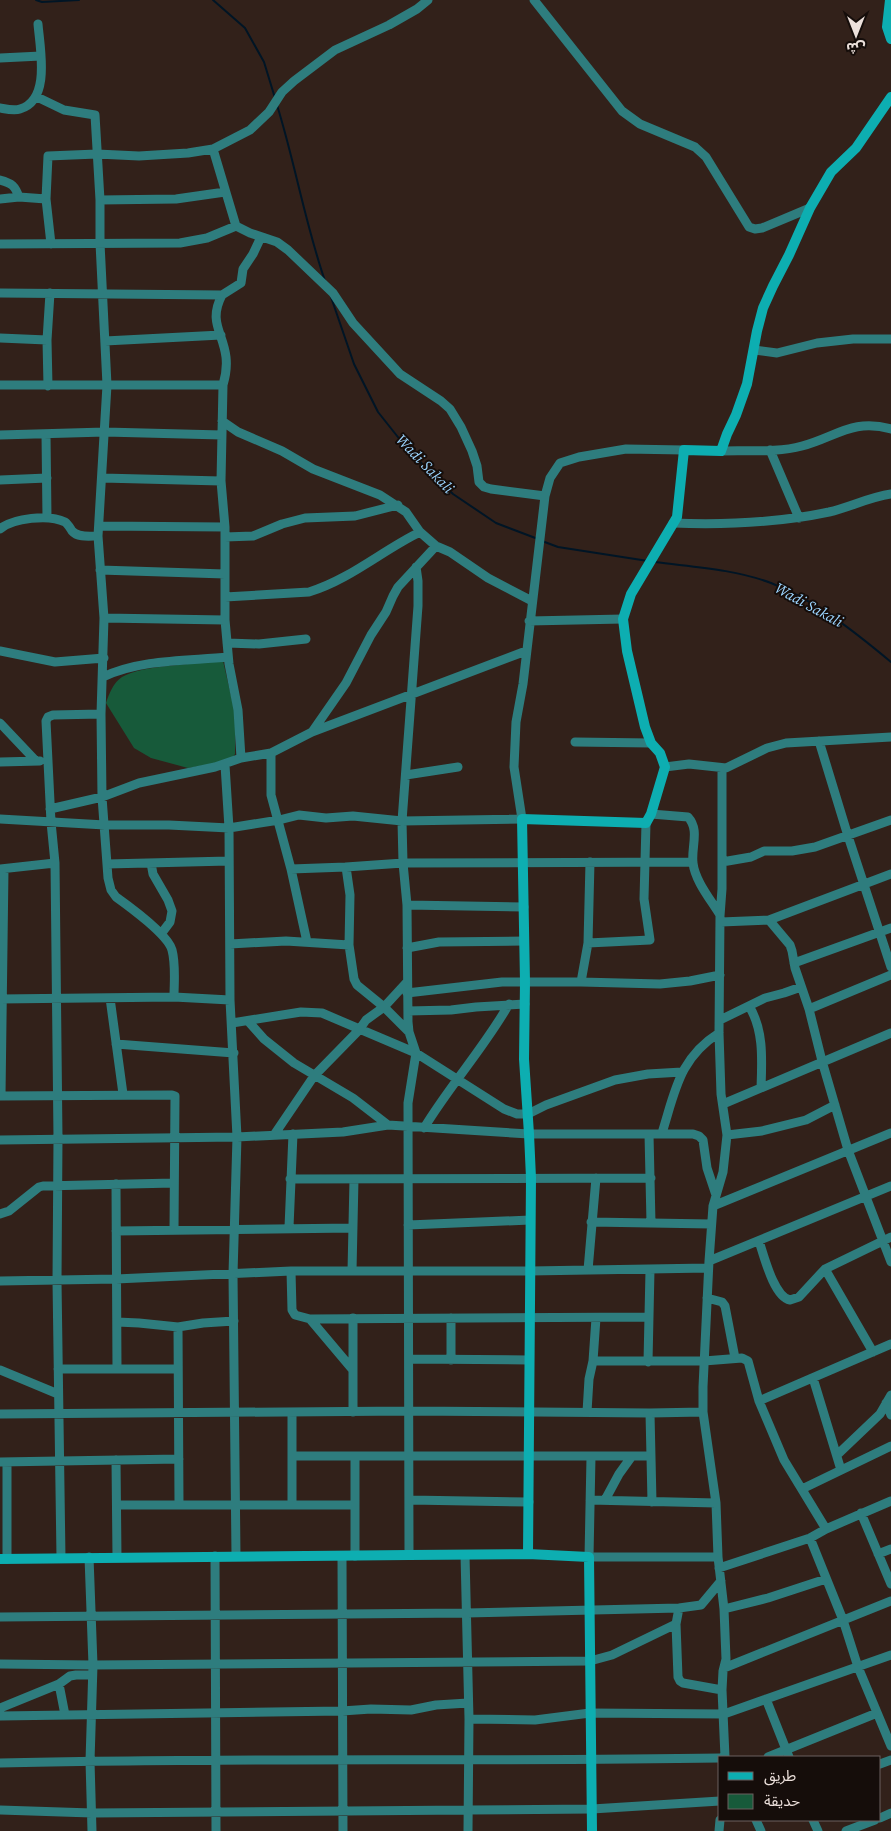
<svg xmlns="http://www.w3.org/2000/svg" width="891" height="1831" font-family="'Source Serif 4','Noto Sans Arabic',serif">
<rect width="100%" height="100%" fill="#32211a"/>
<path fill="#175a3a" d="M223,661L235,713V754L230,761L188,768L151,758L134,748L106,703C109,694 113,683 122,677C142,665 198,664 223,661Z"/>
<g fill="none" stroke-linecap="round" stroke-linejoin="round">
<path stroke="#001525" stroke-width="2" d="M36,0L42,2L79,0
M213,0L245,28L264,62L275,98
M277,105C295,163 305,223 325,281
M331,297L354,364L378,412L409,451L453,494L496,523L538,539
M542,541L558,547L648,561
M655,562C693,567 734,569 771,583C815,600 855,632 891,662"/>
<path stroke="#2e7d7e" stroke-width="9" d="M534,0L622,111L640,124L695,147L706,157L749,227L755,229L762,228L810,208
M0,58L41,56
M37,97L64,110L95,115L100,200V243L107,385L98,536L104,618L101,714L102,797L108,878L111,890L116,897C130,907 168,935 172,950C176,965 174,983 174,997
M0,108C6,109 14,111 20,109C51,100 40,49 38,24
M213,149L236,226L250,233L277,242L288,250L333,293L353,323L400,374L441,401L450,409L461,427L472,451L477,466L479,482L484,487L491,489L545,496
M0,180C12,183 15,186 19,197
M0,199L19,197L46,199
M100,200L176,199L225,192
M0,244L180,243L207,238L236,226
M51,244L46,199L48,156L97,154L139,156L188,153L213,149L250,130L269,112L282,92L294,81L335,50L389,25L417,9L428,0
M0,293L222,295L241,283L243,269L253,254L261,237
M222,295C208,322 223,332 226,357C227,366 226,375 223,385L221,481L225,527V620L229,664L238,710L241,758
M0,338L47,340
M105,341L221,335
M754,350L777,353L817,343L853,339H891
M0,385H223
M48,386L47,340L50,293
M222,421L238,432L282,451L313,469L380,495L406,512L420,532L436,546L450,552L488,578L532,601
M46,434L47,518
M0,435L105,432L222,435
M770,450L799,518
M721,451C748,450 777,453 802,446C836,437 853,418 891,429
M102,478L221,481
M0,480L47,478
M673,523C726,525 777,523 829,512C850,507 870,497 891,494
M99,526L225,527
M0,529C13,518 49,514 65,522C68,524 70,528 72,531C78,538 90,536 98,536
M225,537L253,536L282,524L305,518L355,516L398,505
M416,567L418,581V606L402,821L403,863L407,905L524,907
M100,570L225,574
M225,597L309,592C349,580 383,550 420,532
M104,618L225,620
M529,621L623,619
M227,643L259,644L306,639
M0,651L55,662L104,658
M103,677C141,659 187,661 228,657
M0,723L36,761
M312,732L346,683L371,635L386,612L393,596L398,587L436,546
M819,741L848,836L891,967
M575,742L651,743
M271,753V795L291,869L307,942
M0,762L40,761
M225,765L229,828L230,1000L237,1137L233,1274L236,1556
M665,767L689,764L726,768L767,748L786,743L891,737
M722,768V889L720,916L719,1033L721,1094L727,1135L723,1172L713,1206L709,1261L703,1387V1412L716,1503L718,1557L724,1609L726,1659L723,1671L722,1690L725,1757
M406,775L458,767
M50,809L102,797L139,783L215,767L241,758L271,753L312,732L526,651
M651,814L688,817C700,830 691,847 693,863C695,881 711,900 720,915
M0,819L105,825H169L229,828L279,820L299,815L326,818L353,816L402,821L522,819L514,767L516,722L523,684L545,496L550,478L560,463L579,457L626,449L684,450
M722,862L751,857L764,851H792L815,847L891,820
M151,863L153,874L168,900L172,911L170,922L161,934
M107,864L229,861
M346,867L350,895L349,945L354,979L357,985L384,1007L409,1032
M0,869L55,863
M291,869L346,867L403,863L693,862
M407,905L408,1022L409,1032L416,1053L408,1103L409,1555
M769,920L790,945L792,951L795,968L809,1009L822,1061L848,1150L891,1262
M721,922L769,920L891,874
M588,943L650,940L644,899L646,823
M230,944L286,941L349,945
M407,948L439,942L524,941
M794,963L891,928
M581,982L660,984L690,981L720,975
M407,993L502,982H581L588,943L590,862
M110,998L123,1094
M0,999L174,997L230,1000
M749,1006C764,1030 762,1060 761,1088
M809,1009L891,975
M408,1011L451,1010L476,1007L525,1004
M720,1020L765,998L784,993L801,987
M248,1021L264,1039L294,1063L353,1098L388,1125
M232,1023L301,1012L322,1013L416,1053L504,1109L517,1114H528L546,1105L615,1080L648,1074L682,1072
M116,1044L234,1053
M0,1096L172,1095L175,1096L174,1230
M1,1096L4,869
M723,1104L891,1033
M424,1128C450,1085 484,1048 509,1004
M662,1133C675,1092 679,1058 719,1033
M649,1134L651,1223
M274,1135L314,1076L359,1030L366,1020L384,1007L407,982
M727,1135L762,1131L806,1120L835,1105
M0,1140L237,1137L343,1132L388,1125L529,1134H693L699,1136L703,1140L707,1168L716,1195
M290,1179L651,1178
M116,1184L117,1369
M713,1206L891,1133
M0,1214L9,1211L39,1187L43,1186L174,1183
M591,1222L711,1224
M408,1225L530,1220
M289,1227L293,1134
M116,1231L353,1228
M759,1241C764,1256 774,1297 790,1300L799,1297L825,1269L891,1237
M709,1261L891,1186
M825,1269L873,1352
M588,1270L596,1178
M291,1271L292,1310L295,1315L310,1319L649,1317
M352,1271L354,1179
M0,1281L116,1279L291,1271H530L708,1268
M707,1298L722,1302L725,1306L735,1358
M353,1318V1412
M451,1318V1360
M310,1319L353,1370
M117,1322L139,1323L178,1327L203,1323L234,1321
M178,1327L179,1504
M409,1359L529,1360
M593,1361H704L742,1358L748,1361L759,1401L784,1460L826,1529
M648,1362L650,1270
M58,1369H178
M0,1370L58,1394
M813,1378L841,1470
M759,1401L891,1344
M886,1403L891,1415
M587,1412L589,1379L593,1361L596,1318
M650,1413L652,1502
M0,1414L409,1411L650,1413L703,1412
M837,1455L880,1414L891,1395
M292,1456H651
M355,1456V1556
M591,1457L589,1557H718
M116,1460L117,1557
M0,1462L179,1459
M7,1462V1559
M802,1489L891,1446
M410,1500L529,1502
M590,1500L716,1503
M605,1500L619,1474L632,1456
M292,1504V1413
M117,1505H355
M861,1513L891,1584
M810,1538L843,1620L858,1667L891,1746
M878,1554L891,1549
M465,1555L469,1719L468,1831
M215,1556L216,1831
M342,1556L343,1831
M89,1557L93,1665L90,1761L92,1831
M61,1558L57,1281L58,1138L55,863L51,822L46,721L48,717L53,715L101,714
M719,1568L810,1538L826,1529L891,1501
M679,1608L676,1624L678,1677L680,1681L683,1683L722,1690
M724,1609L768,1598L826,1579
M0,1617L467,1613L679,1608L701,1605L721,1581
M0,1664L93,1665L590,1661L612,1655L676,1624
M724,1668L891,1601
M59,1684L65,1715
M766,1699L789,1757
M0,1708L59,1684L70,1676L76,1675H92
M0,1716L342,1711L371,1709L411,1710L436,1705L468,1703
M469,1719L535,1720L590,1713L724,1714L891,1655
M768,1757L877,1713
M0,1763C240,1757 480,1762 720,1758
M880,1764L891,1760
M0,1810L92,1813L468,1810L592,1809L720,1801
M880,1818L891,1813
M756,1820L761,1831
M813,1820L818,1831
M719,1831L720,1820
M846,1831L875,1820"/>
<path stroke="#0daeb1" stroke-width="10" d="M890,0L887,27L891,39
M528,1554L531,1178L529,1134L524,1059L525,982L522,819L646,823L651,814L665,767L660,753L651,743L645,727L627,651L623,619L631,594L677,517L684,450L721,451L727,434L736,415L747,384L757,331L763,308L773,286L789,255L810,208L831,172L856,148L891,97
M0,1559L409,1555L528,1554L589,1557L592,1831"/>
</g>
<g text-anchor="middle" stroke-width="4" stroke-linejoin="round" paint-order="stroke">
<g font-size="15" font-style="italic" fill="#9cd5ff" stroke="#150d0a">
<text transform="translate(425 464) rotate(46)" y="5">Wadi Sakali</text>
<text transform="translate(809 605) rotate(29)" y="5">Wadi Sakali</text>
</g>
</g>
<rect x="718" y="1756" width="162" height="65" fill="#150d0a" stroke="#6b615e"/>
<rect x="728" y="1772" width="25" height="8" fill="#0daeb1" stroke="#6b615e"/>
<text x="764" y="1781" font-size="15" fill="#ece0db">طريق</text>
<rect x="728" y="1794" width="25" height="15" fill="#175a3a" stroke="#6b615e"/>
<text x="764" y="1806" font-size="15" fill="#ece0db">حديقة</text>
<g transform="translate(856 35) rotate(180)" stroke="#150d0a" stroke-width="4" paint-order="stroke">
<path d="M0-4L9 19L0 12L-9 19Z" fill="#ece0db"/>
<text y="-8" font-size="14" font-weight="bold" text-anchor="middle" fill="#ece0db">ش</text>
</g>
</svg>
